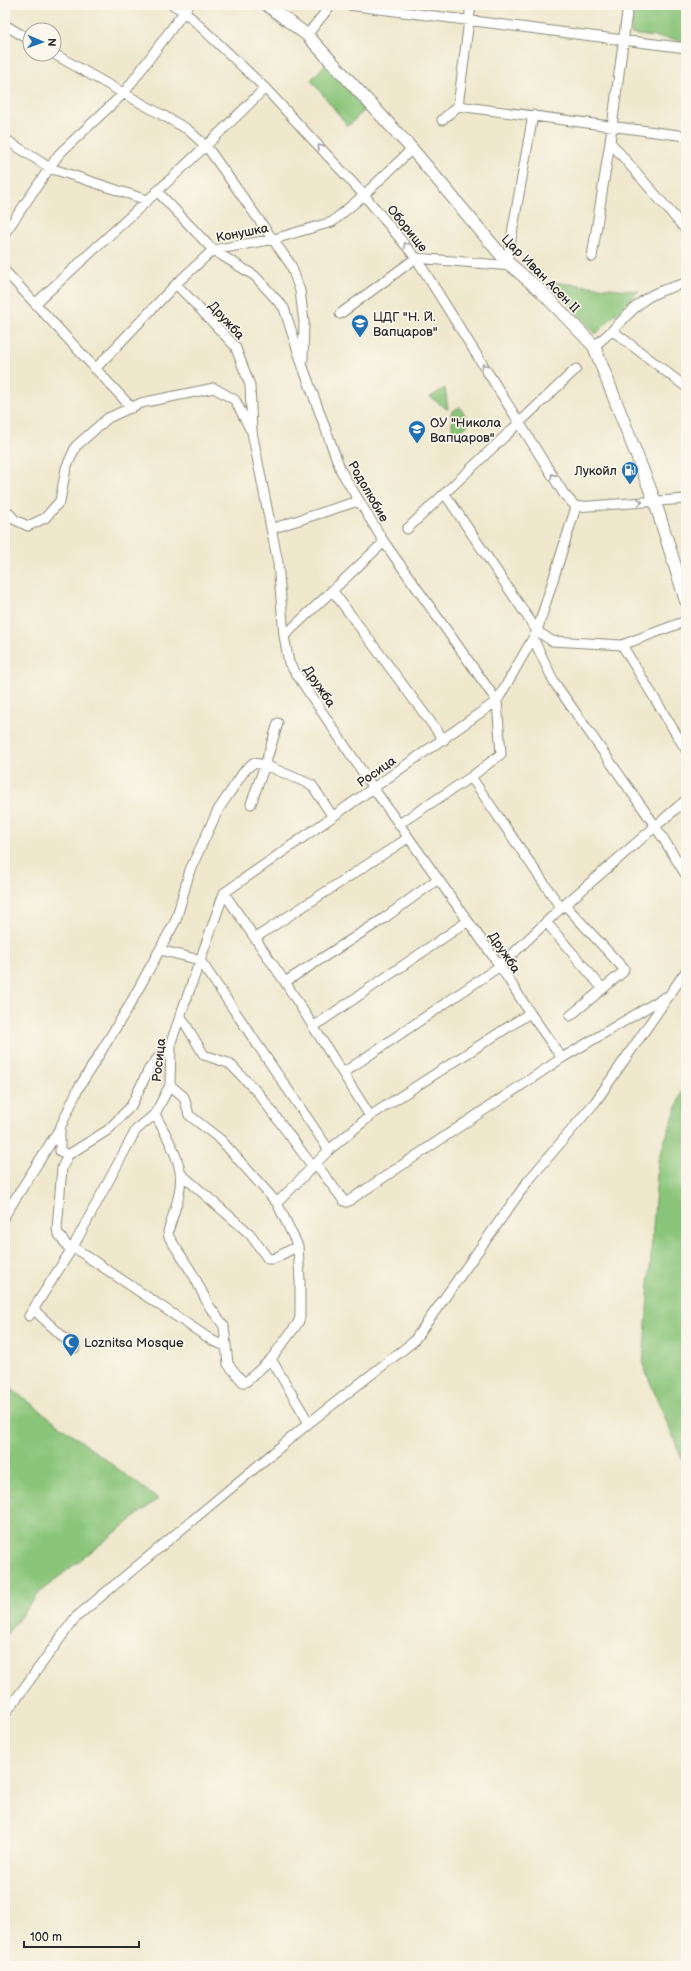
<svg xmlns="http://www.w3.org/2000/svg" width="691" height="1971" font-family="'Balsamiq Sans',sans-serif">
<rect width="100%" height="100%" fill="#fbf7ec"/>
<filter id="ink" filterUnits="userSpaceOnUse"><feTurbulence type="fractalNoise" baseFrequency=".025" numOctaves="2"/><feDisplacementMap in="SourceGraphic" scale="8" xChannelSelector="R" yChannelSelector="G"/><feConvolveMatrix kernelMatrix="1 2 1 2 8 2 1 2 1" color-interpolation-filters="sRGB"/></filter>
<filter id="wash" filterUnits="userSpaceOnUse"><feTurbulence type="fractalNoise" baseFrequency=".012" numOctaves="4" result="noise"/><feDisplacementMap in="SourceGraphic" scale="16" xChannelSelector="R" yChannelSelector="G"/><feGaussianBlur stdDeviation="0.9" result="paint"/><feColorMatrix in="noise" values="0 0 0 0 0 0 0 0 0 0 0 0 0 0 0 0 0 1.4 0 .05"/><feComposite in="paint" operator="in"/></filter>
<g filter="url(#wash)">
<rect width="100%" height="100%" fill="#efe8cd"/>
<path fill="#8ac579" stroke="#5a7852" d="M634,5H686V41L631,34Z
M330,59L371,104L348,126L311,80Z
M548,282L639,291L596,334Z
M445,388L448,409H447L430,397Z
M460,407L469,421L467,426L453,435L451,414L452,411Z
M686,1081V1468L643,1365L658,1160Z
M5,1384L158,1499L41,1591L5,1636Z"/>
</g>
<g filter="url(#ink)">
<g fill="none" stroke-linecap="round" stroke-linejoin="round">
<g stroke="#8d8a7c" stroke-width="11">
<path id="minor" d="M173,5L184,11L265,88L364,195L416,258L564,494L576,507
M348,5L686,48
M5,25L30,40
M307,35L331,5
M54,54L187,129L207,147L291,265L300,291L304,322L303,359
M458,106L471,5
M442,120L458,106L686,136
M5,139L50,168L147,200
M610,142L686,230
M157,191L213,250L255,276L284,308L303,367L341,471L384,542L497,701L501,754L471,777L399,824
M5,233L59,154L124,93L189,5
M592,257L610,142L628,5
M507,262L533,115
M5,271L132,408
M176,284L235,346L250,385L252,432L278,563L284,636L289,663L374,789L500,966L530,1013L562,1058
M35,304C112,232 191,163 265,88
M340,314L416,258L512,266
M613,331L686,387
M594,346C611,334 623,318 639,304C652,292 669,288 686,283
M95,369L176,284L213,250L274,239L332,222L364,195L412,149
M445,494L537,631L552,641L622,645L686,621
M576,507L686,499
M5,509L15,520L28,526L45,518L60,501L66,468L76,446L108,418L141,403L214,388L235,400L250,429
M271,529L358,501
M407,529L576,369
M332,590L444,740
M284,636L384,542
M533,638L554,682L656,827L686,875
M622,645L686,750
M471,777L561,908
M251,804L265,765L278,723
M224,893L285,982L370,1116
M565,905L624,969L623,972L570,1016
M546,922L603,989
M255,938L408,838
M160,950L200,960L329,1150
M285,982L383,919L438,879
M180,1015L204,1055L228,1063L232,1066L259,1094L313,1167
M313,1027L468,921
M343,1073L500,966L561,908L686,800
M155,1114C165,1133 176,1151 180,1171C183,1191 173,1214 168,1232L169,1237L194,1276L209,1306L224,1326L228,1364L243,1382H246L271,1359L298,1323L300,1317V1281L298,1246L277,1203L221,1140L189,1115L184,1097L170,1085
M68,1155L60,1151V1128L78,1089L129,1006L176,920L190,870L218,810L245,770L253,763L265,765L312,785L333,817
M316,1164L344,1201L347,1202L562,1058L665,997
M180,1173L250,1234L268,1259H273L298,1246
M277,1203L329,1150L370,1116L530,1013
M5,1215L60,1128
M73,1247L213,1341L226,1346
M70,1250L58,1233L57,1229L62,1168L68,1155L108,1130L131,1106L149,1069L171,1042
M33,1309L75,1348
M29,1316L73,1247L136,1130L155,1114L170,1085L171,1042L224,893L497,701L537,631L576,507
M271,1359L309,1423
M5,1714L75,1618L309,1423L413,1342L528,1181L596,1101L686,971"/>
</g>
<g stroke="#8d8a7c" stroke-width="14">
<path id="tertiary" d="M267,5L307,35L412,149L507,262L541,291L594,346L655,502L686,601"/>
</g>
<use href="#minor" stroke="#fff" stroke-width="9"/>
<use href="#tertiary" stroke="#fff" stroke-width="12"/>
</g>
<defs><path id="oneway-chevron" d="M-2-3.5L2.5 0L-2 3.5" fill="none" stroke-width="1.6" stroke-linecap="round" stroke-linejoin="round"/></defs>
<g stroke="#a0a0a0">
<use href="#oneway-chevron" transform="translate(320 147) rotate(-132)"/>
<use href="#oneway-chevron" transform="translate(406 245) rotate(-130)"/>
<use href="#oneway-chevron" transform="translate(484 366) rotate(-122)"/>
<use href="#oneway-chevron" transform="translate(553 476) rotate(-122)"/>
<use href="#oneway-chevron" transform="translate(640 502) rotate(-1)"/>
</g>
</g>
<defs>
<g id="school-pin" transform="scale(0.9)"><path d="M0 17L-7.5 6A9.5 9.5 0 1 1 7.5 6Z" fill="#1f6fb2" stroke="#fbf7ec"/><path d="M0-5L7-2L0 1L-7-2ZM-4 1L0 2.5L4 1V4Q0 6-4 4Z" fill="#fff"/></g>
<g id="fuel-pin" transform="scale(0.9)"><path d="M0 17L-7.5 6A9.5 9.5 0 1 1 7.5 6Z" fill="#1f6fb2" stroke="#fbf7ec"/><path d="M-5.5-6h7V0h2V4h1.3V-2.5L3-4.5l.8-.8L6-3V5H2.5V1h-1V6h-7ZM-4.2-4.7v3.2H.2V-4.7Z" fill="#fff"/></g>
<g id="mosque-pin" transform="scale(0.9)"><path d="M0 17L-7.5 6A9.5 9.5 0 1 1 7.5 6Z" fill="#1f6fb2" stroke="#fbf7ec"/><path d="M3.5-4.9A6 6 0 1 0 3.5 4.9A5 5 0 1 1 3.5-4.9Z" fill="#fff"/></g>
</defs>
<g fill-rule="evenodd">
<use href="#school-pin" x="360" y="323"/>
<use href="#school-pin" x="417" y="429"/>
<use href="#fuel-pin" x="630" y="470"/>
<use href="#mosque-pin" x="71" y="1342"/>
</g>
<g text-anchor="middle" stroke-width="3.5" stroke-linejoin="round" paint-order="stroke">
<g font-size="13" fill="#2b2b2b" stroke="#fbf7ec">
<text transform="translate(408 228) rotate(51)" y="5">Оборище</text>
<text transform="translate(242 232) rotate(-11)" y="5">Конушка</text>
<text transform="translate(541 273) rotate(45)" y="5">Цар Иван Асен II</text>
<text transform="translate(227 320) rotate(48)" y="5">Дружба</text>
<text transform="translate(369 491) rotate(60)" y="5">Родолюбие</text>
<text transform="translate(320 686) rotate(56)" y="5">Дружба</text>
<text transform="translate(376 771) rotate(-35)" y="5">Росица</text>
<text transform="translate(505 952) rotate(56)" y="5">Дружба</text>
<text transform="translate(158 1060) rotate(-84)" y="5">Росица</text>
</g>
<g font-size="13" fill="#2b2b2b" stroke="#fbf7ec" text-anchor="start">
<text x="373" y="321">ЦДГ "Н. Й.<tspan x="373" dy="15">Вапцаров"</tspan></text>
<text x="430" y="427">ОУ "Никола<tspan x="430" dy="15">Вапцаров"</tspan></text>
<text x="617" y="475" text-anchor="end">Лукойл</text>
<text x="84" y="1347">Loznitsa Mosque</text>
</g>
</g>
<rect width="691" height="1971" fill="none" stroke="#fbf7ec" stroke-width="20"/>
<g transform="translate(42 42) rotate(92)"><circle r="19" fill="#fbf7ec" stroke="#a8a59f"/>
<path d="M0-3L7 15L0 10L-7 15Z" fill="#1f6fb2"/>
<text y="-6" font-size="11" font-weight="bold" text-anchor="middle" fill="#2b2b2b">N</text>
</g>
<path d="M24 1941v6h115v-6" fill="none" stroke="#2b2b2b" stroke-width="2"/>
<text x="30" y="1941" font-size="12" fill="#2b2b2b" stroke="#fbf7ec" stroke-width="3" paint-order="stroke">100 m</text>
</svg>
